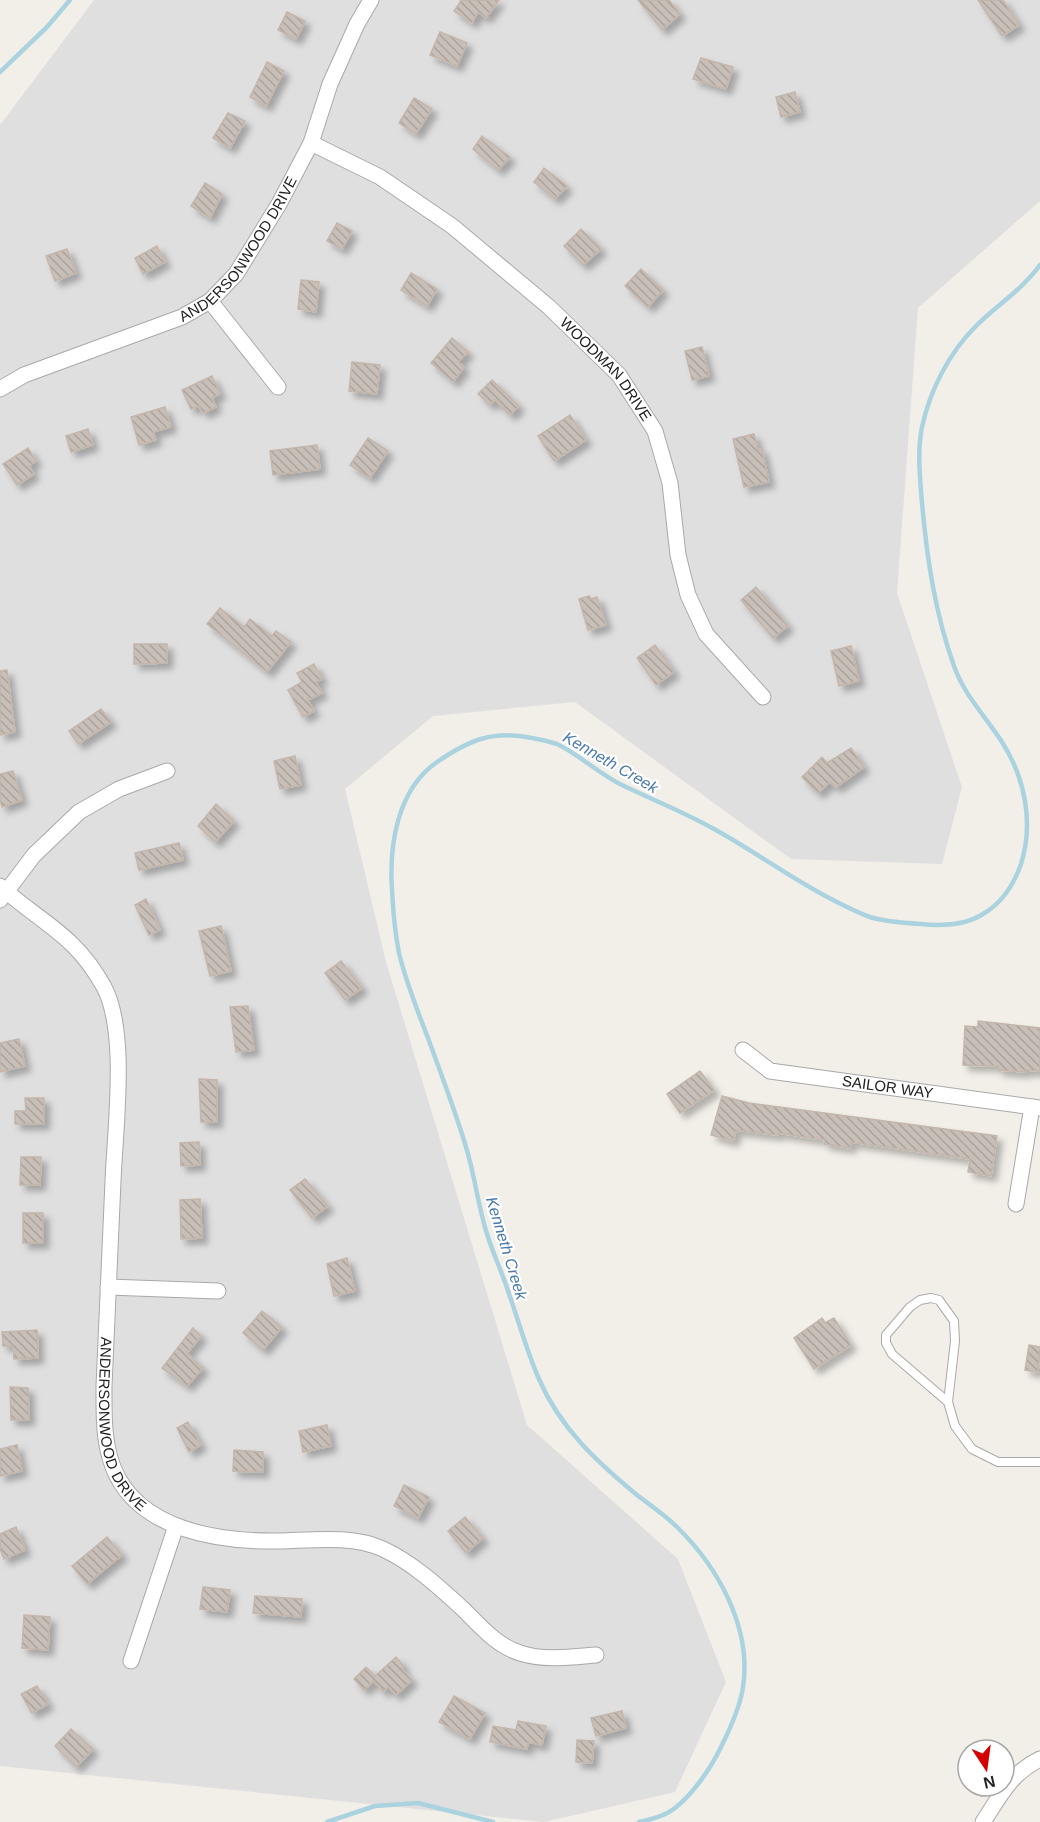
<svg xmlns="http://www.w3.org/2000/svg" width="1040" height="1822" font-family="Helvetica,sans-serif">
<defs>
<pattern id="building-back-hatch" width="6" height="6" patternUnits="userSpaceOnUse" patternTransform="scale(1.5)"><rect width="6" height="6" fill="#c7bfb8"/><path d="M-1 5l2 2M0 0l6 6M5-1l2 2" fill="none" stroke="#aba49e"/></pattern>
<filter id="shadow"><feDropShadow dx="5.5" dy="5.5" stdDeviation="3" flood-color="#0004"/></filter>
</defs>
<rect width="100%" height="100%" fill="#f2efe9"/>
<path fill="#e0dfdf" d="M94,0H1040V201L918,308L897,593L962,787L942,864L791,859L575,702L433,716L345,789L386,962L527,1425L678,1559L726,1682L675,1792L544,1822L0,1766V125Z"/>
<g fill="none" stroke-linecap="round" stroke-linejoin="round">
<path stroke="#aad3df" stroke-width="4.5" d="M0,72L47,27L70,0
M327,1822L375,1806L418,1803L493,1822
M639,1822C652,1819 665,1816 675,1808C693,1794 711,1768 721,1747C730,1729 740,1708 743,1687C752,1628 718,1567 677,1527C665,1515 650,1505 637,1495C597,1462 560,1428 539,1379C527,1352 519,1322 509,1294C503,1274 493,1254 487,1234C478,1206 475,1176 466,1147C455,1110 441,1074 428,1038C417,1010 406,982 399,953C395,933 393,910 392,890C389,845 397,790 437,762C469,740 493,730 532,738C538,739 551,742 557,744C580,755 599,774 622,785C653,800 684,812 714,829C756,852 793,880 835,901C847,907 858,913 870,917C886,922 904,923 921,924C941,926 966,925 983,914C1002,903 1014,884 1021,864C1034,823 1025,778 1002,742C986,717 964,695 954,666C935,613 927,559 922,503C920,478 917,452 922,427C930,390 949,353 976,326C997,305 1022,290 1040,265"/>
</g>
<path fill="url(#building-back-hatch)" stroke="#c4b6ab" stroke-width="1.5" filter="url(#shadow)" d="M460,0H499L486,18L478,12L472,23L454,11L461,1Z
M638,0H669L680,14L662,30Z
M978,0H1003L1019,25L1002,36Z
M287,12L305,21L296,39L278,30Z
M440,32L467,43L457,66L430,55Z
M701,58L733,67L726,89L693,79Z
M267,62L284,71L266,106L250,97Z
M795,92L800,112L781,117L776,97Z
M414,98L432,109L416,134L399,123Z
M228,113L245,121L230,148L213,138Z
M482,136L510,157L498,170L473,149Z
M544,168L567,186L555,199L534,182Z
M205,183L222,194L210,218L191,206Z
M337,223L352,231L342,249L327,241Z
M581,229L601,249L583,265L564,246Z
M157,246L165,262L143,274L135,258Z
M67,249L76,273L55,281L46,256Z
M641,269L663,290L648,307L625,286Z
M411,273L437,289L427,306L401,290Z
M301,280L319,282L316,312L298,309Z
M452,338L468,352L458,362L464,367L453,382L431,363Z
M702,347L709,376L692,380L685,351Z
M352,362L380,365L377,394L349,391Z
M212,376L220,394L212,398L216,407L203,413L199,406L191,409L182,390Z
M492,380L519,406L510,415L495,400L490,405L478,394Z
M165,407L171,427L153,432L156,440L139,445L131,417Z
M570,415L586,440L554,461L538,436Z
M88,429L93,445L71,452L66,436Z
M754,434L758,450L762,449L769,482L744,487L733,439Z
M368,438L388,451L370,478L350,465Z
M317,445L320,469L273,475L270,451Z
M28,448L36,461L29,466L34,474L17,485L3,464Z
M756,587L788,626L773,638L741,600Z
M589,596L591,599L597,597L606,625L588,630L579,599Z
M220,608L244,627L250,619L272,636L276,631L291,642L267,672L207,624Z
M134,644H167V663L134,664Z
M655,645L674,672L656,685L637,658Z
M851,646L859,681L839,686L831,651Z
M314,664L322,679L316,682L322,693L308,700L314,711L303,717L288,690L302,682L297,673Z
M7,670L15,732L0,735V671Z
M101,709L111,722L78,744L69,731Z
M851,748L864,767L836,787L830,782L818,793L802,777L822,757L827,763Z
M295,756L301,785L280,789L274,761Z
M13,771L22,800L2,807L0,800V774Z
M216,804L234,821L215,842L198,826Z
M179,843L183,860L139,870L135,853Z
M146,899L160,930L149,935L135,905Z
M221,926L231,971L210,976L199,931Z
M341,961L362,988L345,1000L325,973Z
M248,1006L254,1050L236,1052L230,1007Z
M978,1021L1040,1028V1071L1025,1070V1072L998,1070V1066L963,1065L965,1026L978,1027Z
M19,1039L25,1066L0,1072V1043Z
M700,1071L714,1090L680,1113L667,1094Z
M199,1079L217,1080V1122H201Z
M722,1096L749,1103L997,1136L991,1176L968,1172L970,1159L851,1142L850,1148L824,1144L825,1140L778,1133L777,1135L736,1130L733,1141L711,1135Z
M25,1098H44V1124H15V1111H26Z
M199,1142L200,1165L181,1166L180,1143Z
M21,1157H41L40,1185H20Z
M305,1179L328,1206L312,1218L290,1190Z
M200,1199L202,1238L181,1239L180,1200Z
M23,1213H43V1243H23Z
M347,1258L355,1291L334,1296L327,1264Z
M262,1311L282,1327L263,1350L243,1333Z
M822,1318L825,1323L834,1318L851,1345L814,1369L794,1338Z
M193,1328L201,1336L187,1353L203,1368L187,1386L162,1368Z
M37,1330L38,1358L14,1359L13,1346H3L2,1332Z
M1029,1345L1040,1347L1038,1372L1025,1370Z
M10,1387L28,1388L29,1420H11Z
M188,1422L201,1445L189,1452L177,1428Z
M327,1425L331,1446L303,1452L299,1431Z
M17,1445L22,1471L0,1476V1449Z
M234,1450L263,1452V1472L233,1471Z
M404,1485L429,1497L418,1518L394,1506Z
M465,1517L483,1538L466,1553L448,1531Z
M16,1527L25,1550L4,1559L0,1549V1534Z
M107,1537L122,1555L87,1584L72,1566Z
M203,1587L230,1590L227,1612L200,1609Z
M255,1596L302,1599L301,1617L253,1613Z
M24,1615L50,1617L48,1650L22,1648Z
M396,1657L404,1666L401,1668L412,1680L396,1695L388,1687L383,1692L374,1681L364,1690L354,1679L366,1667L375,1676Z
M37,1686L48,1704L32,1713L21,1694Z
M454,1696L485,1713L470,1739L439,1722Z
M622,1711L626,1728L596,1736L591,1718Z
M518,1721L546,1726L542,1745L528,1742L527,1749L490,1742L493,1726L516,1730Z
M71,1729L93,1749L76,1767L55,1746Z
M577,1740L594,1741L592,1763L576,1762Z"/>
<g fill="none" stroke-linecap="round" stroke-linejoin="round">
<g stroke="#a9a9a9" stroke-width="10">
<path id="service" d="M948,1402L892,1354L886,1343V1335L910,1307L920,1300L931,1298L939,1300L954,1321L955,1341L948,1402L955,1426L972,1449L998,1462H1040"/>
</g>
<g stroke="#a9a9a9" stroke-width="17">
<g id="minor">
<path id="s1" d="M311,143L380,177L452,226L549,307L619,375L655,431L670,483L678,555L688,595L706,634L763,697"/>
<path d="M210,301L278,387"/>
<path id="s2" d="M0,389L24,375L182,317L210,301L236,274L279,204L311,143L330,84L357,24L371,0"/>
<path id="s3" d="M0,886C41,923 75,934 104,987C128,1032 115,1128 113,1181C110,1249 107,1318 104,1386C104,1413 103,1441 113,1467C138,1531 220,1542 280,1541C314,1540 352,1535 383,1549C413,1563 439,1587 463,1609C480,1626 497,1646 520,1653C543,1661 572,1657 596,1655"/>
<path d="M0,900L34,855L79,812L119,789L167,771"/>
<path id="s4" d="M743,1050L770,1071L1040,1108"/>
<path d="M1016,1204L1032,1107"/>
<path d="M108,1287L218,1291"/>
<path d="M131,1661L176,1526"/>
<path d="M983,1822C1000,1796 1011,1773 1040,1759"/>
</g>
</g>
<use href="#service" stroke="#fff" stroke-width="8"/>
<use href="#minor" stroke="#fff" stroke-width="15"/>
</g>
<g text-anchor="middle" stroke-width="4.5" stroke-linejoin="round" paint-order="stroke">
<g font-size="15" fill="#222" stroke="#fff">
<text dy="5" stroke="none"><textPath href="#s2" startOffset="286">ANDERSONWOOD DRIVE</textPath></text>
<text dy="5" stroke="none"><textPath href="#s1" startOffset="375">WOODMAN DRIVE</textPath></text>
<text dy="5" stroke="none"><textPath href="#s4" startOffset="153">SAILOR WAY</textPath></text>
<text dy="5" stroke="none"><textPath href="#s3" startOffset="590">ANDERSONWOOD DRIVE</textPath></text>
</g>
<g font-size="16" font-style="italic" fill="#4a7aab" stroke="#fff">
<text transform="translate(611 762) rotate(30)" y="6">Kenneth Creek</text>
<text transform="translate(507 1248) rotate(73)" y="6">Kenneth Creek</text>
</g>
</g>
<g transform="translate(986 1768) rotate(167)"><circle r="28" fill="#ffffff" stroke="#a7a7a7" stroke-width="1.5"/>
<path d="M0-4.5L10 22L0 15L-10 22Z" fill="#d40000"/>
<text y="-9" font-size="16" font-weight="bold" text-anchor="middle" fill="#222222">N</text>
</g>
</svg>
